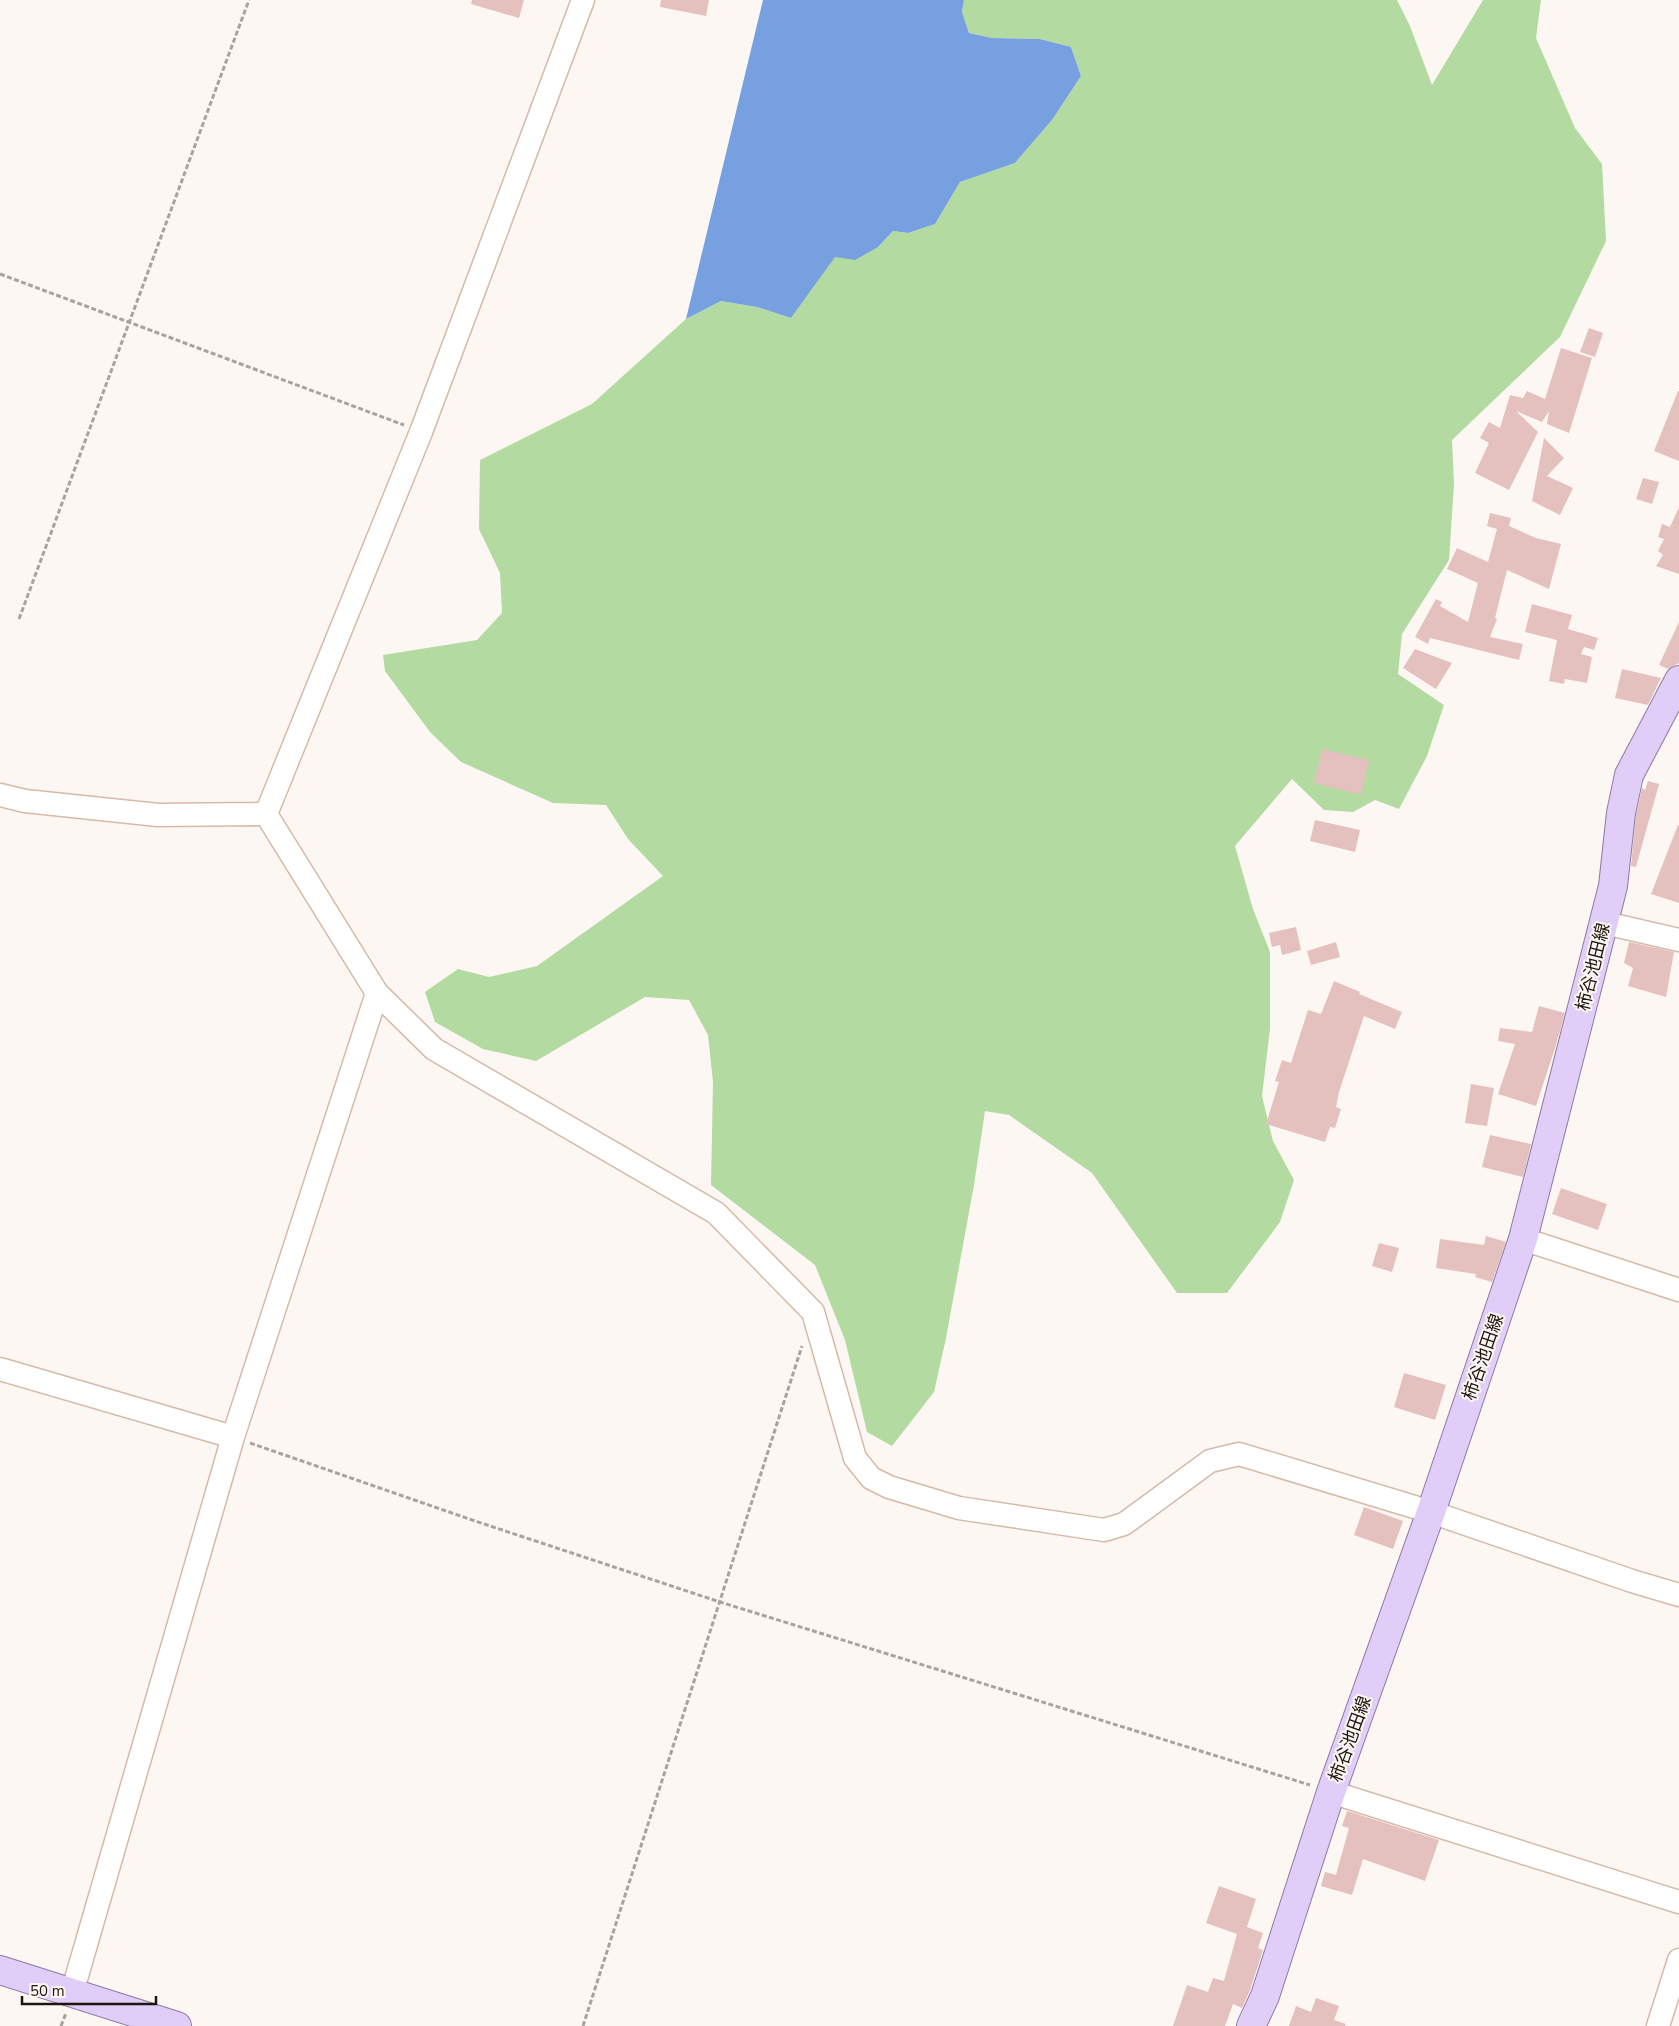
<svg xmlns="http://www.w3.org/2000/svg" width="1679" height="2026" font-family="'Nunito Sans','Noto Sans JP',sans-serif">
<rect width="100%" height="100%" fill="#fdf7f3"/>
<path fill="#b3daa1" d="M964,0H1397L1410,26L1432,85L1483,0H1541L1536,38L1575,128L1602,164L1606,241L1560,337L1452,440L1454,484L1449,560L1402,634L1398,674L1444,705L1427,756L1399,809L1375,800L1353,812L1324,810L1292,779L1235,846L1253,909L1270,952V1029L1262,1096L1273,1141L1294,1180L1280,1222L1227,1293H1177L1092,1173L1009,1115L985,1111L974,1185L946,1338L934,1392L892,1446L867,1432L845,1340L815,1265L711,1185L713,1082L708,1035L689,1000L645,997L536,1061L483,1049L435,1022L425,992L458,969L489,977L537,966L663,876L628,839L606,805L553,803L461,762L430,732L385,671L383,655L477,640L502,613L500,573L479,529L480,460L592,404L686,319L721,301L757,307L791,318L835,256L878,247L893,231L908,233L935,224L960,182L1015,163L1052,120L1081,76L1071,47L1040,39L992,38L969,33L962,12Z"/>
<path fill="#76a0df" d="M763,0H964L962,12L969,33L992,38L1040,39L1071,47L1081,76L1052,120L1015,163L960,182L935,224L908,233L893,231L878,247L855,260L835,257L791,318L757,307L721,301L686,319Z"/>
<path fill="#e4c0bf" d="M472,0H524L519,18L471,4Z
M661,0H709L706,16L660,7Z
M1589,328L1603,333L1595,357L1580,352Z
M1561,348L1592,358L1569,433L1547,424L1549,411L1542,422L1516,411L1538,432L1509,490L1475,473L1489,443L1480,438L1489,422L1500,428L1510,395L1523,398L1527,391L1545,399Z
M1678,391H1679V461L1654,451Z
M1544,438L1564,458L1547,476L1573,488L1560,515L1532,501Z
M1643,478L1659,482L1652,504L1636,499Z
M1679,507V574L1656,566L1663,555L1658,551L1664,539L1658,537L1662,524L1670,527Z
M1490,513L1511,518L1509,526L1536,538L1561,544L1549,589L1507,570L1495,618L1497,619L1490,637L1523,644L1519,660L1430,638L1428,644L1415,637L1436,599L1442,602L1440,606L1468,622L1478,583L1447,569L1457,548L1488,562L1497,529L1487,526Z
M1532,604L1572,615L1568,629L1598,638L1594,650L1584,647L1581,654L1592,657L1587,683L1565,679L1564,684L1549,681L1557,640L1525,632Z
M1679,622V663L1668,669L1659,665Z
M1415,649L1452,663L1436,689L1403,668Z
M1622,669L1661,678L1648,705L1615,698Z
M1322,749L1369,760L1361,795L1314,783Z
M1648,781L1659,784L1636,867L1631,866L1636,815L1642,788L1645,790Z
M1315,820L1360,830L1355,852L1310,841Z
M1678,825H1679V903L1651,894Z
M1296,927L1301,950L1282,955L1280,945L1272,947L1269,933Z
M1336,942L1340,957L1311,965L1307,951Z
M1629,942L1674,952L1666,997L1628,986L1633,968L1624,963Z
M1334,981L1360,992L1359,994L1402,1012L1395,1029L1364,1016L1339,1092L1336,1107L1341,1109L1335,1128L1330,1127L1325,1142L1266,1124L1279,1082L1275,1081L1282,1060L1291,1063L1308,1010L1321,1014Z
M1539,1006L1565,1013L1556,1045L1536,1106L1498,1094L1515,1044L1498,1041L1500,1028L1532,1032Z
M1471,1084L1494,1088L1487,1126L1465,1123Z
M1490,1135L1531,1144L1523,1177L1482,1167Z
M1561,1188L1607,1204L1598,1230L1552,1214Z
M1486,1236L1506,1242L1492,1282L1475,1277L1476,1274L1436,1268L1440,1239L1484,1245Z
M1379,1243L1399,1248L1392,1272L1372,1266Z
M1404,1373L1446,1385L1435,1420L1394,1407Z
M1364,1507L1403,1521L1393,1549L1354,1535Z
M1347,1811L1439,1840L1425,1881L1363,1859L1352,1895L1321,1886L1325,1872L1336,1875L1349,1828L1342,1826Z
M1219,1886L1256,1899L1247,1927L1263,1933L1258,1948L1263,1950L1250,1990L1242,2008L1233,2004L1225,2026H1173L1187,1985L1208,1992L1213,1978L1224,1981L1237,1934L1206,1923Z
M1316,1998L1339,2006L1334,2020L1346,2024L1345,2026H1289L1296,2006L1311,2012Z"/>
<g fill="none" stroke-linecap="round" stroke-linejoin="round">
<g stroke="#d6baa7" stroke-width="25">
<path id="minor" d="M0,795L25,801L158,815L266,814
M266,814L377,993L434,1049L716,1213L813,1312L855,1458L871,1478L889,1487L959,1508L1104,1530L1124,1524L1210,1461L1239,1454L1431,1512L1632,1581L1679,1595
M266,814L421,432L583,0
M1605,923L1679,940
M1523,1239L1679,1290
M0,1369L233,1437
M1331,1792L1679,1902
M72,1993L233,1437L377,993
M1658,2026L1679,1960"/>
</g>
<g stroke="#8e78a4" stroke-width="30">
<path id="major" d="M0,1970L177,2026
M1251,2026L1265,1996L1331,1792L1431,1512L1523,1239L1613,886L1621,813L1629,775L1679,680"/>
</g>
<path stroke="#a9a29d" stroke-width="3" stroke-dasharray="5 2.5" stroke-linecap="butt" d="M0,274L404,425
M19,619L249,0
M250,1443L475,1521L720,1602L1310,1785
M61,2026L66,2013
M583,2026L802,1346"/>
<use href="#minor" stroke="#fff" stroke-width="22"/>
<use href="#major" stroke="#e0cef9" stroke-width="28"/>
</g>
<g text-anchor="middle" stroke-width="4" stroke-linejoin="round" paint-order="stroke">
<g font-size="18" fill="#1e150e" stroke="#fdf7f3">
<text transform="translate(1593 967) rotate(-76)" y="6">柿谷池田線</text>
<text transform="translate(1483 1357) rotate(-71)" y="6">柿谷池田線</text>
<text transform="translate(1350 1739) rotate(-70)" y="6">柿谷池田線</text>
</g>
</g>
<path d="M22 1996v8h134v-8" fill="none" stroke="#1e150e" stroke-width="2.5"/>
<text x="30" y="1996" font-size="15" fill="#1e150e" stroke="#fdf7f3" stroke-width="4" paint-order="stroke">50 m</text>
</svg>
